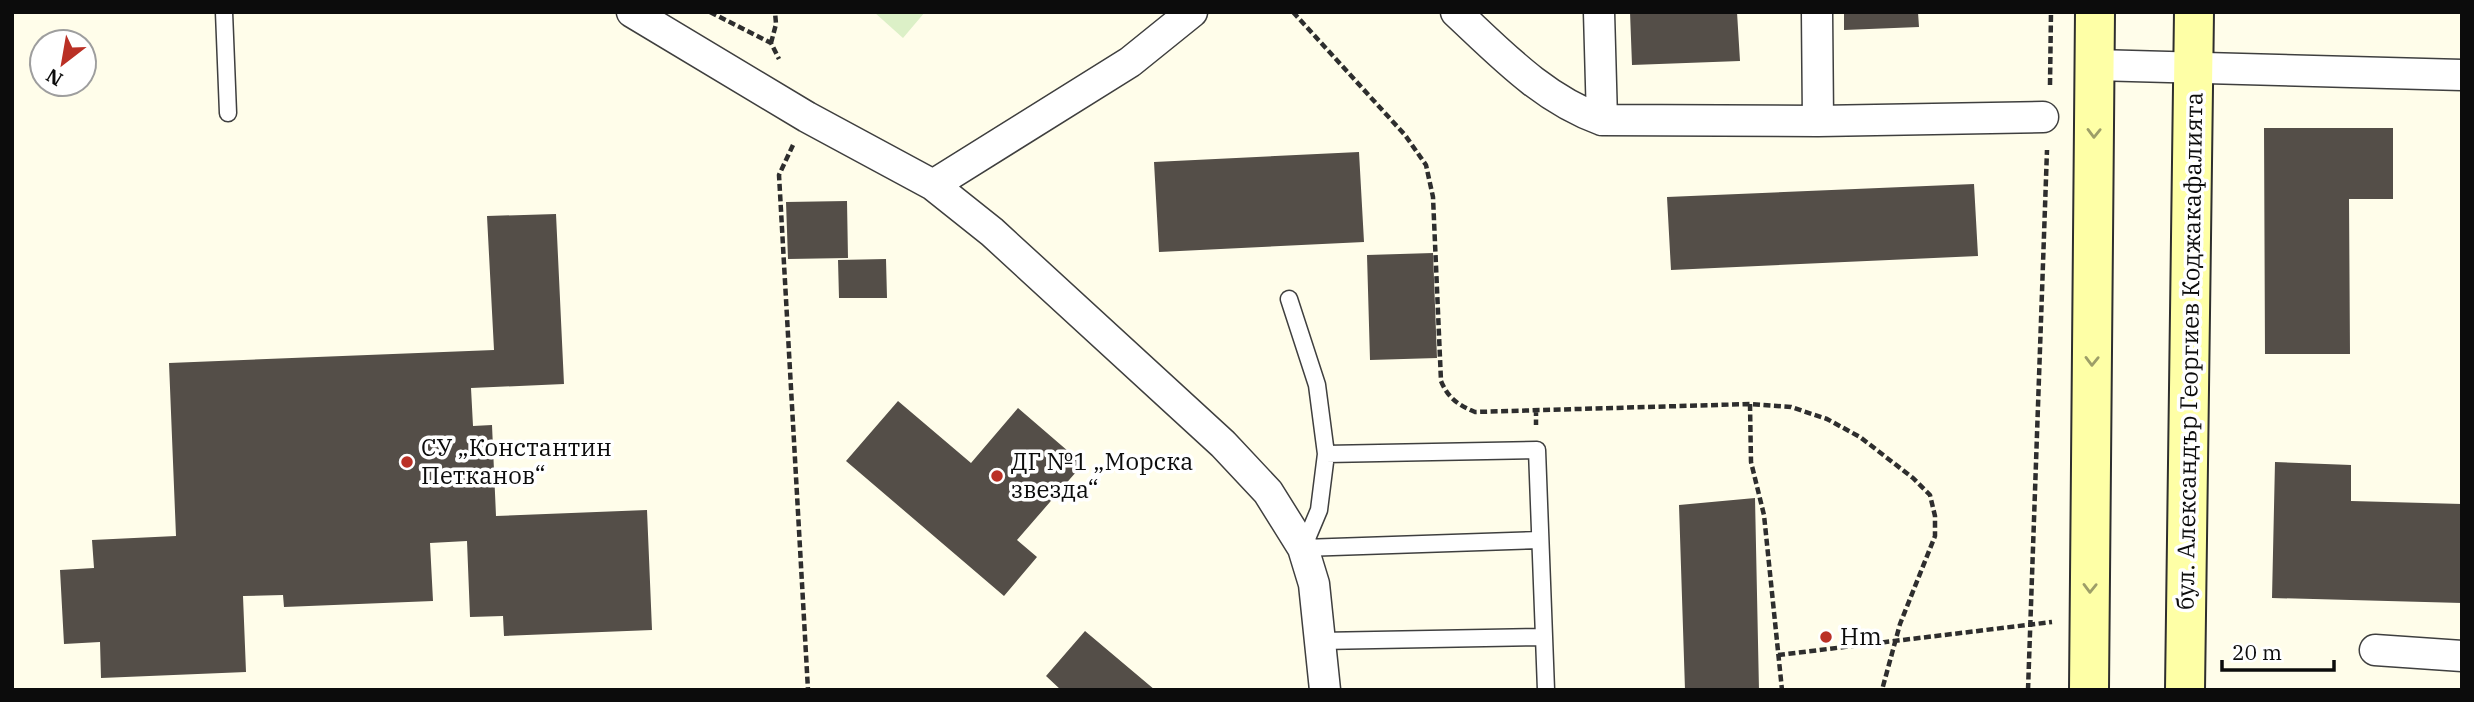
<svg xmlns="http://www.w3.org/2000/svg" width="2474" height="702" font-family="'IBM Plex Serif',serif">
<rect width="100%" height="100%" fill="#fffdea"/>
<path fill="#dcf0c7" d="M874,12H925L903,38Z"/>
<path fill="#544e48" d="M1630,12H1737L1740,61L1632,65Z
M1844,12H1918L1919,27L1844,30Z
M2264,128H2393V199H2349L2350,354H2265Z
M1359,152L1364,242L1159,252L1154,162Z
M1974,184L1978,256L1671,270L1667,197Z
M847,201L848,258L788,259L786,202Z
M556,214L564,384L471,388L473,426L492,425L496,516L647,510L652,630L504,636L503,616L470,617L467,541L430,543L433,601L284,607L283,595L243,596L246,672L101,678L100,642L64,644L60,570L94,568L92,540L176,536L169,363L494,350L487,216Z
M1433,253L1437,358L1370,360L1367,255Z
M886,259L887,298H839L838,260Z
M898,401L971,463L1018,408L1083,464L1017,540L1037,557L1004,596L846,461Z
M2275,462L2351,465V501L2462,504V603L2272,598Z
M1755,498L1759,690H1685L1679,505Z
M1085,631L1155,690H1061L1046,676Z"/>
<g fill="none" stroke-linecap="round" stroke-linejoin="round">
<g stroke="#3f3f3f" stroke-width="19">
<path id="lane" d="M224,12L228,113
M1289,299L1317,385L1326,454
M1540,540L1303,548L1319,510L1326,454L1537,450L1546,690
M1320,641L1544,637"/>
</g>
<g stroke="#3f3f3f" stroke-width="33">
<path id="street" d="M632,12L807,117L933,185L992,232L1223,444L1268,492L1303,548L1314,584L1325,690
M1456,12C1501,54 1543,99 1602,120L1818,121L2043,117
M1599,12L1602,120
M1817,12L1818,121
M2095,65L2462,75
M933,185L1130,62L1192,12
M2375,650L2462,656"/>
</g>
<g stroke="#2e2e2e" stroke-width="42">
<path id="secondary" d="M2089,690L2095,12
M2185,690L2194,12"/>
</g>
<path stroke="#2e2e2e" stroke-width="4.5" stroke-dasharray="7 3.5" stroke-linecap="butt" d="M710,12L771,43L779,59
M1293,12L1405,135L1426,165L1433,197L1441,381C1448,398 1458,405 1475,412L1750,404L1791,407L1827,419L1860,437L1913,478L1930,495L1935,516V536L1900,624L1882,690
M771,43L776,24L775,12
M2050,85L2051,12
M793,145L779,175L808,690
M1750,404L1751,462L1764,515L1782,690
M1536,409V425
M1778,655L2052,622
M2028,690L2047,150"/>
<use href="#lane" stroke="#fff" stroke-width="16"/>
<use href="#street" stroke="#fff" stroke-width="30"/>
<use href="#secondary" stroke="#feffa6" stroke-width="38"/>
</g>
<defs><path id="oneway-chevron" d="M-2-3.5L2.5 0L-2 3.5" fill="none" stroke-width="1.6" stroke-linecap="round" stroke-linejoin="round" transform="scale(1.75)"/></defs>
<g stroke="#9d9e68">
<use href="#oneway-chevron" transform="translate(2094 133) rotate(91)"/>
<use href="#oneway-chevron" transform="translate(2092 361) rotate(91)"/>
<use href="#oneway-chevron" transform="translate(2090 588) rotate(91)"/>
</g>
<g fill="#ba3025" stroke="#fff" stroke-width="2.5">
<circle cx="407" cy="462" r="7"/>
<circle cx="997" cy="476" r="7"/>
<circle cx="1826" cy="637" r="7"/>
</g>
<g text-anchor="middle" stroke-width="7" stroke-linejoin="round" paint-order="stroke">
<g font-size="24" fill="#0c0c0c" stroke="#fff">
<text transform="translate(2190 351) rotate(-89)" y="8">бул. Александър Георгиев Коджакафалията</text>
</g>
<g font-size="24" fill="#0c0c0c" stroke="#fff" text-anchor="start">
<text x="421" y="456">СУ „Константин<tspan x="421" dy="28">Петканов“</tspan></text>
<text x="1011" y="470">ДГ №1 „Морска<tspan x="1011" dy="28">звезда“</tspan></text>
<text x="1840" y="645">Hm</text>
</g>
</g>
<rect width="2474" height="702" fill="none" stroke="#0c0c0c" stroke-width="28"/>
<g transform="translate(63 63) rotate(211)"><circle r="33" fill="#ffffff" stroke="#9e9e9e" stroke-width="2"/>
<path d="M0-5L12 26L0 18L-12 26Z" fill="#ba3025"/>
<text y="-10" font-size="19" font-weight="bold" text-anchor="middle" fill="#0c0c0c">N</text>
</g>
<path d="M2222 660v10h112v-10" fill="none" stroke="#0c0c0c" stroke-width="3.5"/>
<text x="2232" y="660" font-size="21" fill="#0c0c0c" stroke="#ffffff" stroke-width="5" paint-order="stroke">20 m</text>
</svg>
